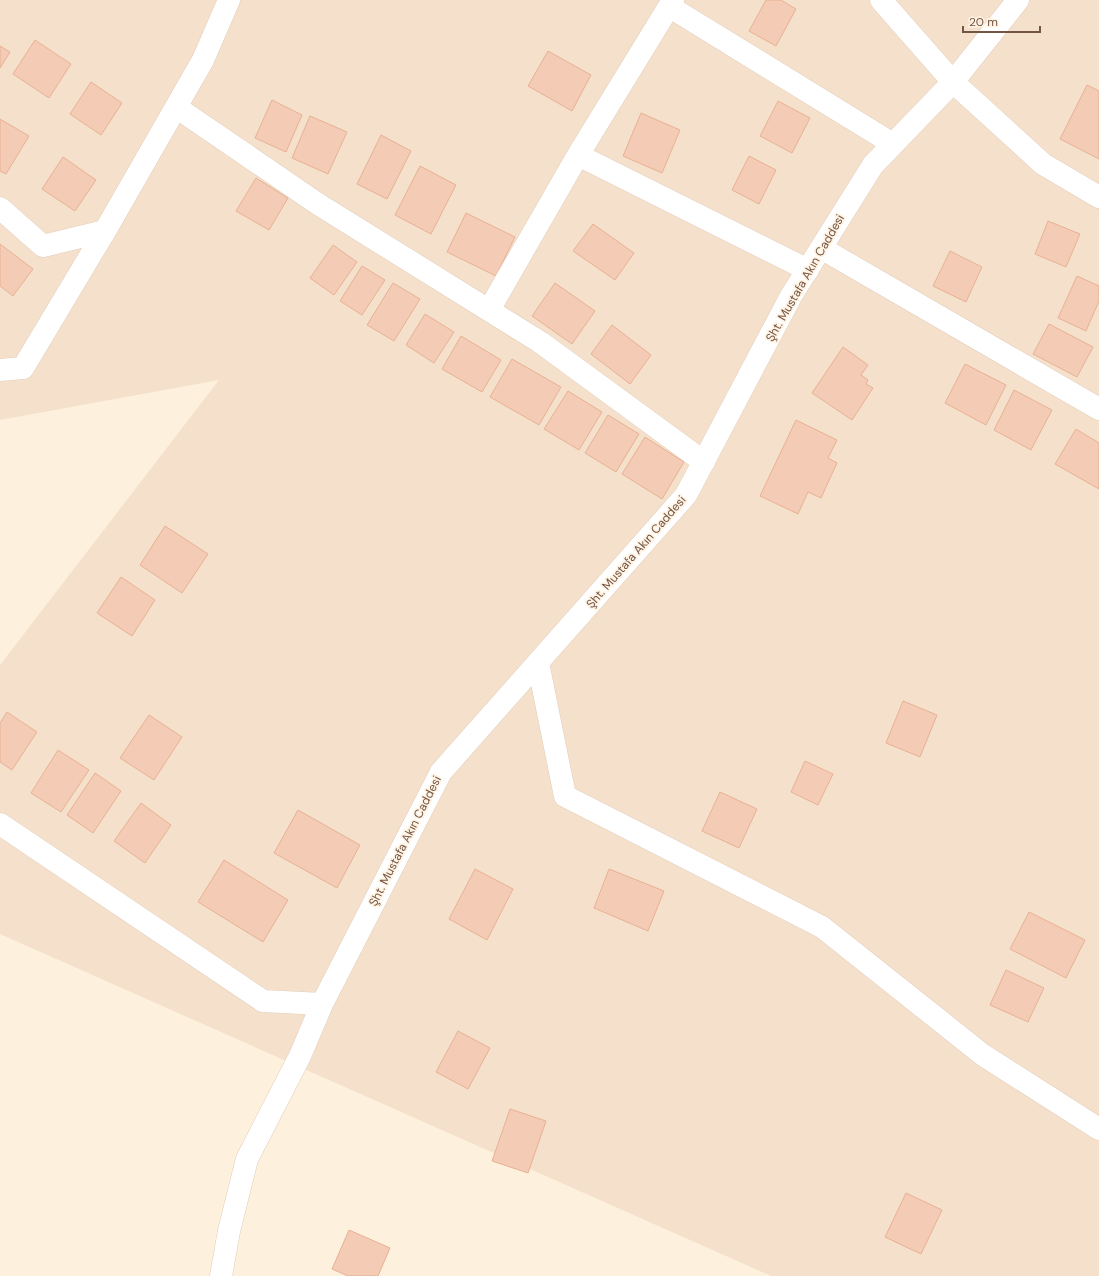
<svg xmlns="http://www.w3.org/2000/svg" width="1099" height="1276" font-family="'DM Sans',sans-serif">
<rect width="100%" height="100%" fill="#fdf0dd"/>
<path fill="#f5e1cb" d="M0,0H1099V1276H771L0,934V665L219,380L0,420Z"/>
<path fill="#f4cbb4" stroke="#e7b194" d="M766,0H781L796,9L776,46L749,31Z
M35,40L71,64L49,98L13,74Z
M0,46L10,52L0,68Z
M548,51L591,75L572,111L528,86Z
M91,82L122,103L101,135L70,114Z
M1087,85L1099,91V159L1060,139Z
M272,100L302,115L286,152L255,138Z
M778,101L810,118L792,153L760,136Z
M641,113L680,130L662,173L623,156Z
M310,116L347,132L328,174L292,158Z
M0,119L29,136L6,174L0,171Z
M381,135L411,151L387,199L357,184Z
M749,156L776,170L759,204L732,190Z
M63,157L96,180L75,211L42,189Z
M420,166L456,185L431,234L395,215Z
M256,178L288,198L269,230L236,211Z
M466,213L515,237L496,276L447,252Z
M1048,221L1080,234L1066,267L1035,254Z
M593,224L634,253L615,280L573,251Z
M0,244L33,269L13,296L0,286Z
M333,245L357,262L334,295L310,278Z
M950,251L982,267L966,302L933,286Z
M362,266L385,280L362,315L340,301Z
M1077,276L1099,286V301L1086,331L1058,318Z
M393,283L420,299L394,341L367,325Z
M555,283L595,311L572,344L532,316Z
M425,314L454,332L434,363L406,345Z
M1049,324L1093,347L1077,377L1033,354Z
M612,325L651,355L630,384L591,354Z
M461,336L501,360L482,392L442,369Z
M843,347L868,365L861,375L868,380L866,384L873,388L852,420L812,393Z
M512,359L561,387L539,425L490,397Z
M965,364L1006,385L986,425L945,403Z
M1014,390L1052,410L1031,450L994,430Z
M568,391L602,412L579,450L544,429Z
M608,415L639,434L616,472L585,453Z
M796,420L837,440L828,458L837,463L821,498L808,492L798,514L760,496Z
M1076,429L1099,443V489L1055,464Z
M645,437L684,462L662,499L622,474Z
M165,526L208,554L182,593L140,565Z
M121,577L155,600L132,636L97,613Z
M903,701L937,715L920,757L886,743Z
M7,712L37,732L12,770L0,762V723Z
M149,715L182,737L154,780L120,758Z
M58,750L89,770L61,812L31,793Z
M805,761L833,774L818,805L791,792Z
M95,773L121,791L93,833L67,815Z
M720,792L757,809L739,848L702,831Z
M141,803L171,825L145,863L114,841Z
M298,810L360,845L337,888L274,853Z
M224,860L288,900L263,942L198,902Z
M475,869L513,889L487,940L449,919Z
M609,869L664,891L648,931L594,908Z
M1029,912L1085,940L1066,978L1010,949Z
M1006,970L1044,988L1028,1022L990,1005Z
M458,1031L490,1048L468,1089L436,1072Z
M510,1109L546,1121L528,1173L492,1161Z
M906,1193L942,1210L921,1254L885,1237Z
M349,1230L390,1248L378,1276H348L332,1269Z"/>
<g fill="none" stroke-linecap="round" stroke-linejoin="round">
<g stroke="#e3cdbc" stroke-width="23">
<path id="minor" d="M881,0L953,82L1043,164L1099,197
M670,7L893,144
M176,107L318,204L540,342L704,462
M578,155L808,270
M0,208L43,246L105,231
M821,248L1099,409
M489,310L578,155L673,0
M0,370L23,368L105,231L203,60L229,0
M538,663L565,796L822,927L983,1055L1099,1129
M0,824L263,1001L322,1004
M221,1276L229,1231L247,1159L300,1056L322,1004L441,772L686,495L791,296L873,165L953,82L1018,0"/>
</g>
<use href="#minor" stroke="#fff" stroke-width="22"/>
</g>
<g text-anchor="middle" stroke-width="3.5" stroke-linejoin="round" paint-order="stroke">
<g font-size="12" fill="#735445" stroke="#fff4e4">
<text transform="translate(805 278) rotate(-60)" y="4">Şht. Mustafa Akın Caddesi</text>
<text transform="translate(636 552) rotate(-49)" y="4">Şht. Mustafa Akın Caddesi</text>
<text transform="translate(405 841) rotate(-63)" y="4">Şht. Mustafa Akın Caddesi</text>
</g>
</g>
<path d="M963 26v6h77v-6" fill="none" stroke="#735445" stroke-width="2"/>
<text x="969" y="26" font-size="12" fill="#735445" stroke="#fff4e4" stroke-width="3" paint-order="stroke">20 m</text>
</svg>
